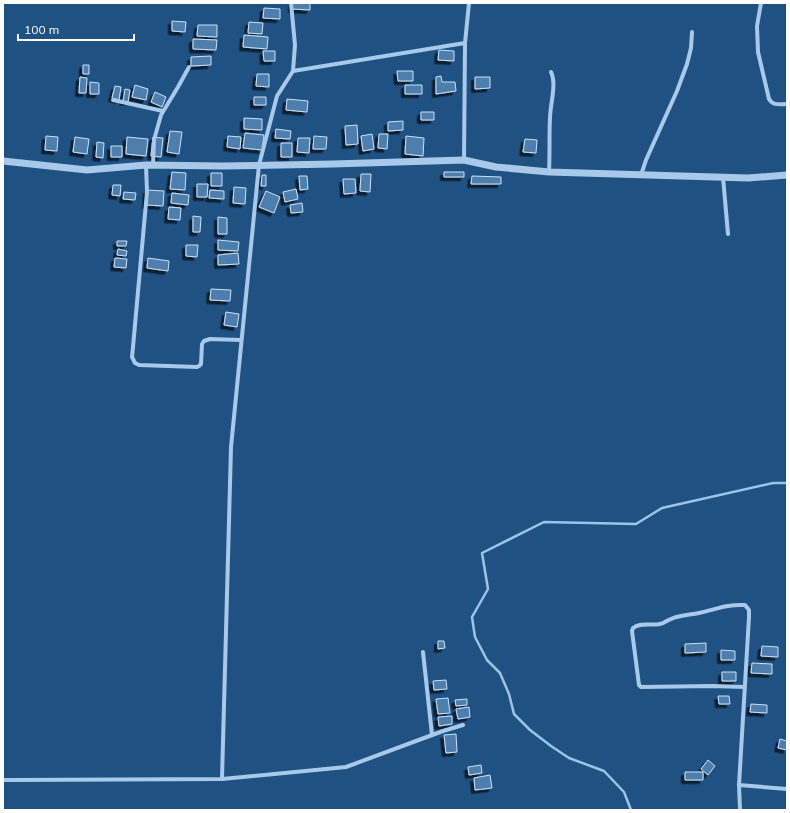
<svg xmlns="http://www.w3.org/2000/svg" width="790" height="813" font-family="Mulish,sans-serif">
<defs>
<filter id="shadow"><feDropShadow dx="-3.5" dy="3.5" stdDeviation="0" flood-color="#0009"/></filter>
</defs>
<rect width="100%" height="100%" fill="#205183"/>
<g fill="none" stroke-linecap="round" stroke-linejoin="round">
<path stroke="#9cc4ea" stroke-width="2.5" d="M631,810L624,792L604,771L569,758L551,746L530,730L514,714L509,694L500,673L487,660L475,637L472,617L488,589L482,553L544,522L636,524L662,508L773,483H787"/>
</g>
<path fill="#4d7ead" stroke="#cce2f7" filter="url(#shadow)" d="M292,3H310V10L292,9Z
M264,8L280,9V19L263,18Z
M172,21L186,22L185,32L172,31Z
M249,22L263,23L262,34L248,33Z
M198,25H217V37L197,36Z
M244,35L268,37L267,49L243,47Z
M193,39L217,40L216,50L193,49Z
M439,50L454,51V61L438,60Z
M263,51H275V61H264Z
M211,56V65L191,66V57Z
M83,65H89V74H83Z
M397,71H413V81H398Z
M257,74H269V87L256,86Z
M441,76L442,82H455L456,91L436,94V77Z
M80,77L87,78L86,93H79Z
M475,77H490V88L475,89Z
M90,82L99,83V94H90Z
M135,85L148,89L146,100L132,97Z
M405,85H422V94H405Z
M115,86L121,87L119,100L112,98Z
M125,89L130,90L128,102L123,101Z
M155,92L166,97L162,107L151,102Z
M254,97H266V105H254Z
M287,99L308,101L307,112L286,110Z
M421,112H434V120H421Z
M244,118L262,119V130L244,129Z
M403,121V130L388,131V122Z
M357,125L358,144L346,145L345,126Z
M276,129L291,131L290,139L275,138Z
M170,131L182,132L179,154L167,152Z
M245,133L264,135L262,150L243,148Z
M372,134L374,149L363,151L361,136Z
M379,134H388L387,149L378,148Z
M46,136L58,137L57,151L45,150Z
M228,136L241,137L240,149L227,147Z
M314,136L327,137L326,149H313Z
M406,136L424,138L423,156L405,154Z
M75,137L89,139L87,154L73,152Z
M127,137L148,139L146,156L126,154Z
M153,137L163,138L161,157L151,156Z
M298,138H310L309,153L297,152Z
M525,139L537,140L536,153L523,152Z
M97,142L104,143L103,158L96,157Z
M281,143H292V157H281Z
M111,146H122V157H111Z
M172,172L186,173L185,190L170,189Z
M444,172H464V177H444Z
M211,173H222V186H211Z
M361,174H371L370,192L360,191Z
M262,175H266V186H261Z
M299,176H307L308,189L300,190Z
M472,176L501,177V184H471Z
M343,179H355L356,193L344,194Z
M197,184H208L207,197H197Z
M113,185H121L120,196L112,195Z
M234,187L246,188L245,204L233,203Z
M296,189L298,199L285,202L283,192Z
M147,190L164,191L163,206L146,205Z
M210,190L224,191V199L209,198Z
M266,191L280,197L274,213L259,207Z
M124,192L136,193L135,200L123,199Z
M172,193L189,195L188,205L171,203Z
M302,203L303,212L291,213L290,205Z
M169,207L181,208L180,220L168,219Z
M193,216L201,217L200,232H193Z
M218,217L227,218V234H218Z
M218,240L239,242L238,251L218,250Z
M117,241H127L126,246H117Z
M186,245H198L197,257L186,256Z
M118,249L127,251L126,256L117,255Z
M238,253L239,264L218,265V255Z
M115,258L127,259L126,268L114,267Z
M148,258L169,261L168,271L147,268Z
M211,289L231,290L230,301L210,300Z
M226,312L239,314L237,327L224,325Z
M438,641H444L445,648L438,649Z
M706,643V652L685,653V644Z
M762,646L778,647V657L761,656Z
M721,650L735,651V660H721Z
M752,663L772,664V674L751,673Z
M722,672H736V681H722Z
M446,680L447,689L434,690L433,681Z
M718,696H729L730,704H719Z
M448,698L450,713L438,714L436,699Z
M467,699V705L456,706L455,700Z
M751,704L767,705V713L750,712Z
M469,707L470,717L458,719L456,709Z
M452,716V724L439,726L438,717Z
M456,734L457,752L446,753L444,735Z
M780,739L787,741V750L778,748Z
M708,760L715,766L708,775L701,769Z
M481,765L482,773L469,775L468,767Z
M685,772H703V780H685Z
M490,775L492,788L475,790L474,778Z"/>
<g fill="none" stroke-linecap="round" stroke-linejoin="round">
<path stroke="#a8c9e9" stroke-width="4" d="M761,3L757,26L758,52L769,99C773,106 780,104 787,104
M293,71L465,43
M113,100L163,111
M464,160L465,43L469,3
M146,165L147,192L133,347L132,357L135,363L139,365L197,367L199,366L201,364L202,344L204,341L210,339L241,340
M153,165L154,140L161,115L178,87L189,67
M549,172C550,154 549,136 550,118C550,105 557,84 551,72
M641,175L646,160L677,91L687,64L691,48L692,32
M723,177L728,234
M423,652L432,735
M222,779L231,447L259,165L277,96L293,71L295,45L291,3
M3,780H10L222,779L346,767L443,731L463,725
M739,785L787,789
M740,810L739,785L749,617V610L745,605C727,604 717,609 699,613C690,615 680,615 671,619C667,620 665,623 660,624C651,626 641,622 633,628L632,631L639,685L641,687L712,686L745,687"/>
<path stroke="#a8c9e9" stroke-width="7" d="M3,161L87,170L146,165L222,166L333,164L464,160L496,167L549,172L748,178L787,175"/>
</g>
<rect width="790" height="813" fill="none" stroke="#ffffff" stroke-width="8"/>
<path d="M18 34v6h116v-6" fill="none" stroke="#ffffff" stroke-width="2"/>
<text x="24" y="34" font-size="12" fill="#ffffff" stroke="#205183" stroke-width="3" paint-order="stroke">100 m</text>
</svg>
